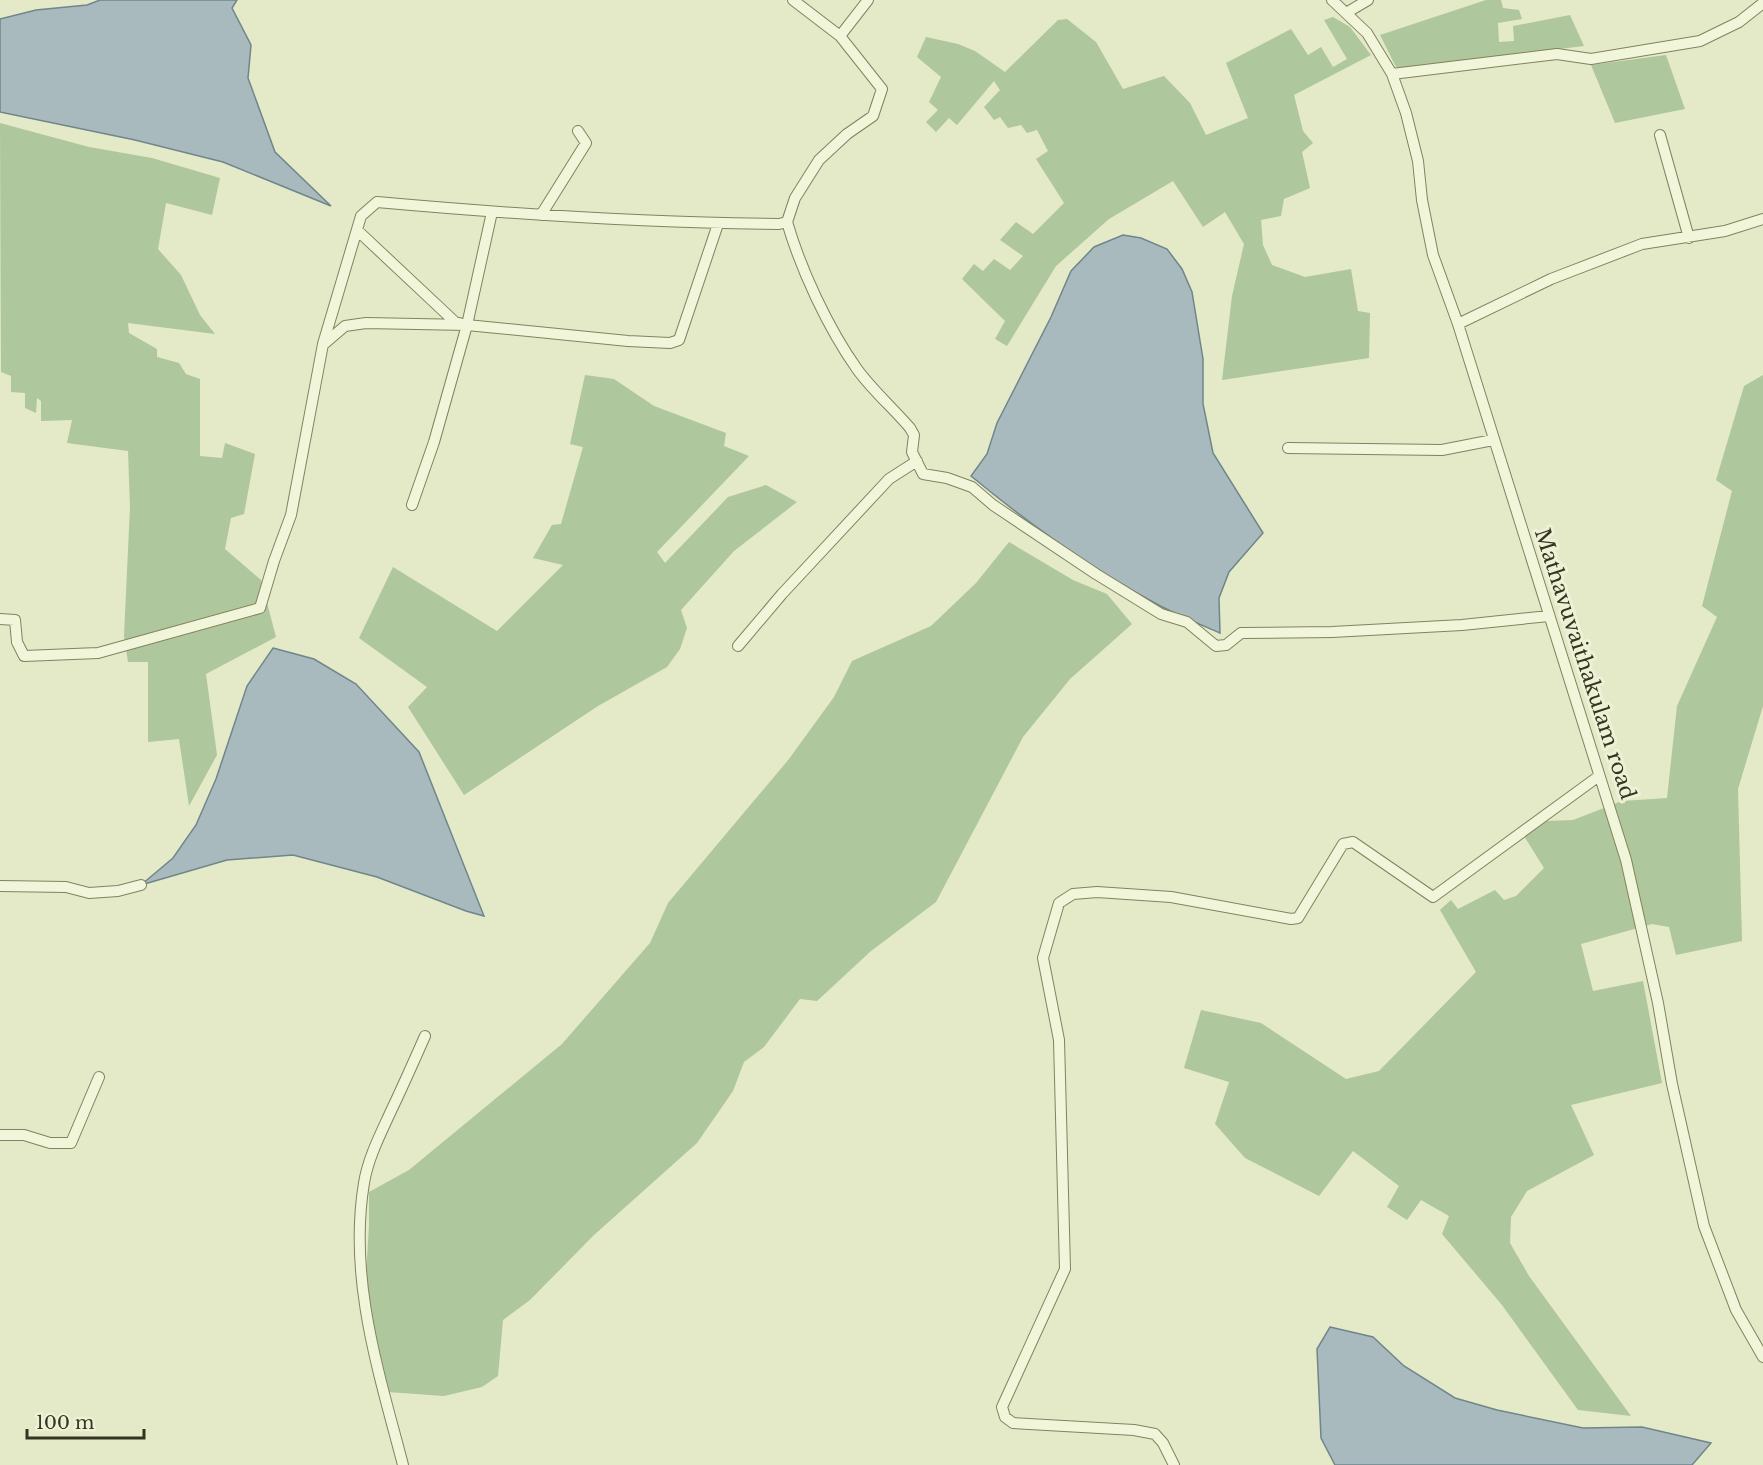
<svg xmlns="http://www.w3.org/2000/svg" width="1763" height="1465" font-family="'Libre Baskerville',serif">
<rect width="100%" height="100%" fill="#e4e9c7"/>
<path fill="#aec79c" d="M1486,0H1501L1503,8L1519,10L1522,19L1498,23L1499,42L1514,41L1513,26L1570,15L1584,46L1410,67H1396L1380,35Z
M1333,17L1350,27L1371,55L1294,95L1303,131L1313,143L1302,152L1310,188L1284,199L1281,216L1261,220L1263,245L1272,265L1305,277L1351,269L1358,311L1370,313L1369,358L1222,380L1232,296L1244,244L1225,212L1203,227L1173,181L1109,219L1056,266L1007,346L995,339L1005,321L962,279L974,264L983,271L994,259L1010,270L1023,256L1000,240L1016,222L1033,234L1064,203L1036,159L1048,151L1037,130L1027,133L1021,125L1008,128L1000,117L994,120L984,107L1000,90L994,81L957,125L949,118L936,132L926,122L938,110L929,102L941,77L917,57L926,37L958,44L975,51L1005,72L1058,20L1067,19L1096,42L1123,89L1164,76L1190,103L1206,135L1248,118L1226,63L1291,29L1308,55L1321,47L1333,67L1347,59L1324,20Z
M1666,55L1685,109L1615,123L1591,65Z
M0,123L89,147L152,158L220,178L212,215L166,203L158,249L181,275L200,315L215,334L128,323L129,333L157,349V357L179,363L186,374L200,379V456L222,458L225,443L255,454L244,514L231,518L225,549L261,580L276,637L206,674L217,755L189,806L179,739L148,742V662H128L124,636L130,507L128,451L67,443L72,420L41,421V401L37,398L36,413L25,408V393L11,392V376L1,372Z
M585,375L614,379L654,406L726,433L724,446L749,456L657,552L665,563L728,497L766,485L797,502L734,551L681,610L687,628L680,649L667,667L598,706L464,795L408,707L427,687L359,638L393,567L497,631L563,565L533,558L552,525L561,524L583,447L570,444Z
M1763,375V706L1738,789L1742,941L1676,955L1669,927L1652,924L1581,944L1593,991L1643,981L1662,1083L1571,1105L1594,1155L1527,1191L1511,1217L1510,1243L1529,1276L1631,1416L1578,1410L1502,1305L1442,1234L1449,1216L1421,1200L1407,1220L1387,1207L1399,1186L1353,1151L1319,1196L1245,1158L1215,1124L1229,1082L1184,1068L1201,1010L1261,1023L1346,1079L1379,1071L1476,972L1440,910L1451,900L1458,909L1495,890L1504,900L1516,896L1544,868L1524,836L1547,821L1573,820L1622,801L1667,798L1677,706L1717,617L1702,606L1732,491L1716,480L1744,386Z
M1009,542L1073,580L1107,594L1132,624L1070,679L1023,737L936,902L871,951L817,1001L800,999L764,1047L744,1062L733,1091L697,1143L594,1235L530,1300L503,1320L498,1376L482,1387L444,1396L388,1392L377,1352L366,1276L369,1225V1192L409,1170L562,1044L650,943L668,903L789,759L834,697L852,661L931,626L976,583Z"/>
<path fill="#a8babe" stroke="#6f868b" stroke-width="1.5" d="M100,0H237L232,8L251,45L248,78L275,152L331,206L223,162L135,140L0,112V19L36,10L87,5Z
M1123,235L1141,238L1167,249L1182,269L1192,292L1203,359V404L1213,453L1263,533L1229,572L1219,598L1220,633C1197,623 1174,614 1153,602C1087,566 1028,523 971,476L987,454L997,423L1051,317L1071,271L1094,247Z
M273,648L314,659L356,684L419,752L484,916L466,911L377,877L293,855L227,860L141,885L173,858L196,825L216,779L247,686Z
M1330,1327L1373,1337L1404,1366L1455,1398L1497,1410L1583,1428L1642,1427L1711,1443L1692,1465H1335L1321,1438L1317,1349Z"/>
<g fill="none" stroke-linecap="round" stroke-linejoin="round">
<g stroke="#83825e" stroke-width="12">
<path id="minor" d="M793,0L840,36L868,0
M1332,0L1367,33L1392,74L1406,113L1418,161L1422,200L1433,255L1458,324L1626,860L1658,1003L1672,1084L1704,1226L1736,1310L1763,1357
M1346,13L1368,0
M1392,74L1557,54L1591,59L1700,41L1739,22L1763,3
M1660,135L1689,238
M541,215L586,143L578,131
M787,222C801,270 828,328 857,369C872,390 893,408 910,428L914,435L912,452L923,474L947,478L972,487L993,505L1096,574L1161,614L1187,622L1216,646L1226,645L1241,633L1332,632L1462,625L1549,616
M357,230L455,322L467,325L628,341L670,343L679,340L718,224
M1458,324L1551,279L1642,244L1725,231L1763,219
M324,344L345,326L366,323L467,325L492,212
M1288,448L1442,450L1493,440
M412,505L434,442L467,325
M0,619L15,620L17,642L24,656L98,653L260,608L274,561L291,515L323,344L361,216L377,202C511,214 645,223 779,224L787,222L795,198L819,160L847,134L873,116L882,89L840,36
M738,646L782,594L889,479L917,461
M0,886L66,887L89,893L118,891L141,885
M0,1135H24L50,1143H71L99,1077
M403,1465C379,1373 348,1279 364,1183C368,1158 381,1133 391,1111C403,1086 414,1061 425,1036
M1174,1465L1163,1443L1155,1434L1134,1430L1013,1423L1005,1417L1002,1407L1065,1269L1059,1040L1043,958L1059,903L1073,894L1097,892L1171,897L1291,919L1298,918L1343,844L1353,842L1433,897L1599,776"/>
</g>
<use href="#minor" stroke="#f1f5d9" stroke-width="10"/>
</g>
<g text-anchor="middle" stroke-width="6" stroke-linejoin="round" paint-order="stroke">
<g font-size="21" fill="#353420" stroke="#edf2d6">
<text transform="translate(1585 664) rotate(72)" y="7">Mathavuvaithakulam road</text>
</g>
</g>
<path d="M27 1429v9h117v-9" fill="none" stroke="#353420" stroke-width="3"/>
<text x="36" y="1429" font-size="18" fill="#353420" stroke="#edf2d6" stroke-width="4.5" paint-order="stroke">100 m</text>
</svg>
